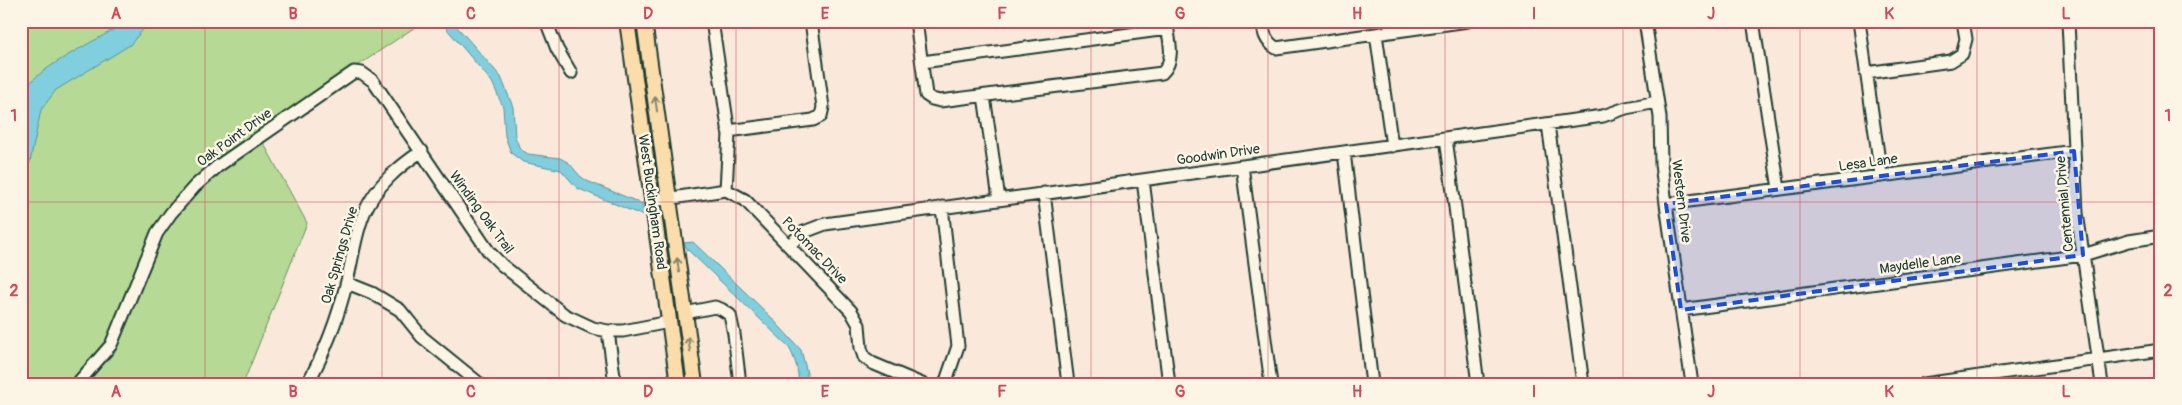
<svg xmlns="http://www.w3.org/2000/svg" width="2182" height="405" font-family="Pangolin,sans-serif">
<rect width="100%" height="100%" fill="#fae9da"/>
<filter id="ink" filterUnits="userSpaceOnUse"><feTurbulence type="fractalNoise" baseFrequency=".02" numOctaves="2"/><feDisplacementMap in="SourceGraphic" scale="10" xChannelSelector="R" yChannelSelector="G"/><feConvolveMatrix kernelMatrix="1 2 1 2 8 2 1 2 1" color-interpolation-filters="sRGB"/></filter>
<g filter="url(#ink)">
<path fill="#b6da95" stroke="#6a8c64" d="M21,21H424L258,133L307,223L243,384H21Z"/>
<path fill="#80cede" stroke="#59949a" d="M121,21H150L130,45L56,90L41,110L30,162L21,178C21,158 17,107 25,90C36,69 91,43 113,30Z
M440,21H452L501,77L513,107L515,137L520,149L528,154L560,158L569,163L580,176L587,181L643,204V213L641,215L577,188L561,170L523,162L511,153L505,136L503,107L492,82Z
M693,242L769,315L801,350L807,373V384H798C799,370 795,360 789,347L687,249L684,243Z"/>
<g fill="none" stroke-linecap="round" stroke-linejoin="round">
<g stroke="#1f3d34" stroke-width="15">
<path id="minor" d="M546,21L557,49L571,73
M712,21L729,134L726,190
M916,21L926,95L932,99L940,101L1162,73C1176,60 1169,39 1166,21
M1262,21C1264,34 1265,41 1276,48L1468,21
M1645,21L1660,117L1661,164L1666,204L1692,384
M1753,21L1779,189
M1859,21L1881,175
M2068,21L2077,213L2102,384
M1376,34L1392,146
M922,62L1167,29
M1866,73L1951,61L1962,54L1966,39L1963,21
M984,96L999,199
M1548,124L1583,384
M728,131L813,120L821,116L823,107L811,21
M1446,138L1478,384
M1344,152L1372,384
M1242,166L1271,384
M1143,180L1169,384
M1044,193L1068,384
M652,201L726,190L745,200L851,311L859,325L861,348L864,357L872,363L922,384
M1666,204L2074,151
M942,207L958,346L945,384
M789,245L804,232L825,224L1603,116L1626,108L1657,102
M347,283L372,293L400,310L422,337L480,384
M1681,310L2083,255L2129,241L2161,236
M685,313L715,307L721,309L730,315L734,334L740,384
M608,331L615,384
M77,384L111,345L157,233L171,213L195,186L218,166L354,72L362,73L373,81L489,252L502,265L565,315L593,328L608,331H623L669,322
M307,384C326,351 338,318 347,281C353,258 355,233 365,211C377,185 398,167 422,151
M1924,384L2161,350"/>
</g>
<g stroke="#1f3d34" stroke-width="18">
<path id="major" d="M627,21L678,384
M644,21L695,384"/>
</g>
<use href="#minor" stroke="#fcf5e5" stroke-width="11"/>
<use href="#major" stroke="#fbddab" stroke-width="14"/>
</g>
<defs><path id="oneway-shaft" d="M-6 0H5M1.5-3L5.5 0L1.5 3" fill="none" stroke-width="1.6" stroke-linecap="round" stroke-linejoin="round" transform="scale(1.25)"/></defs>
<g stroke="#82856a">
<use href="#oneway-shaft" transform="translate(656 104) rotate(-98)"/>
<use href="#oneway-shaft" transform="translate(678 265) rotate(-98)"/>
<use href="#oneway-shaft" transform="translate(689 344) rotate(-98)"/>
</g>
</g>
<path fill="#1d4ed8" fill-opacity="0.2" stroke="#1d4ed8" stroke-width="4" stroke-dasharray="10 6" stroke-linejoin="round" d="M2074,151L2083,255L1681,310L1666,204Z"/>
<path fill="none" stroke="#d1495b" stroke-width="1" stroke-opacity="0.55" d="M205,21V384M382,21V384M559,21V384M736,21V384M914,21V384M1091,21V384M1268,21V384M1445,21V384M1623,21V384M1800,21V384M1977,21V384M21,202H2161"/>
<g text-anchor="middle" stroke-width="5" stroke-linejoin="round" paint-order="stroke">
<g font-size="14" fill="#1f3d34" stroke="#fcf5e5">
<text transform="translate(234 137) rotate(-36)" y="5">Oak Point Drive</text>
<text transform="translate(1218 154) rotate(-8)" y="5">Goodwin Drive</text>
<text transform="translate(1868 162) rotate(-8)" y="5">Lesa Lane</text>
<text transform="translate(1682 201) rotate(83)" y="5">Western Drive</text>
<text transform="translate(653 202) rotate(82)" y="5">West Buckingham Road</text>
<text transform="translate(2064 204) rotate(-95)" y="5">Centennial Drive</text>
<text transform="translate(482 212) rotate(54)" y="5">Winding Oak Trail</text>
<text transform="translate(815 250) rotate(46)" y="5">Potomac Drive</text>
<text transform="translate(339 255) rotate(-74)" y="5">Oak Springs Drive</text>
<text transform="translate(1920 263) rotate(-8)" y="5">Maydelle Lane</text>
</g>
</g>
<rect width="2182" height="405" fill="none" stroke="#fcf5e5" stroke-width="55"/>
<rect x="28" y="28" width="2126" height="350" fill="none" stroke="#d1495b" stroke-width="2"/>
<g font-size="16" text-anchor="middle" font-weight="bold" fill="#d1495b">
<text x="116" y="19">A</text>
<text x="293" y="19">B</text>
<text x="471" y="19">C</text>
<text x="648" y="19">D</text>
<text x="825" y="19">E</text>
<text x="1002" y="19">F</text>
<text x="1180" y="19">G</text>
<text x="1357" y="19">H</text>
<text x="1534" y="19">I</text>
<text x="1711" y="19">J</text>
<text x="1889" y="19">K</text>
<text x="2066" y="19">L</text>
<text x="14" y="121">1</text>
<text x="2168" y="121">1</text>
<text x="14" y="296">2</text>
<text x="2168" y="296">2</text>
<text x="116" y="397">A</text>
<text x="293" y="397">B</text>
<text x="471" y="397">C</text>
<text x="648" y="397">D</text>
<text x="825" y="397">E</text>
<text x="1002" y="397">F</text>
<text x="1180" y="397">G</text>
<text x="1357" y="397">H</text>
<text x="1534" y="397">I</text>
<text x="1711" y="397">J</text>
<text x="1889" y="397">K</text>
<text x="2066" y="397">L</text>
</g>
</svg>
